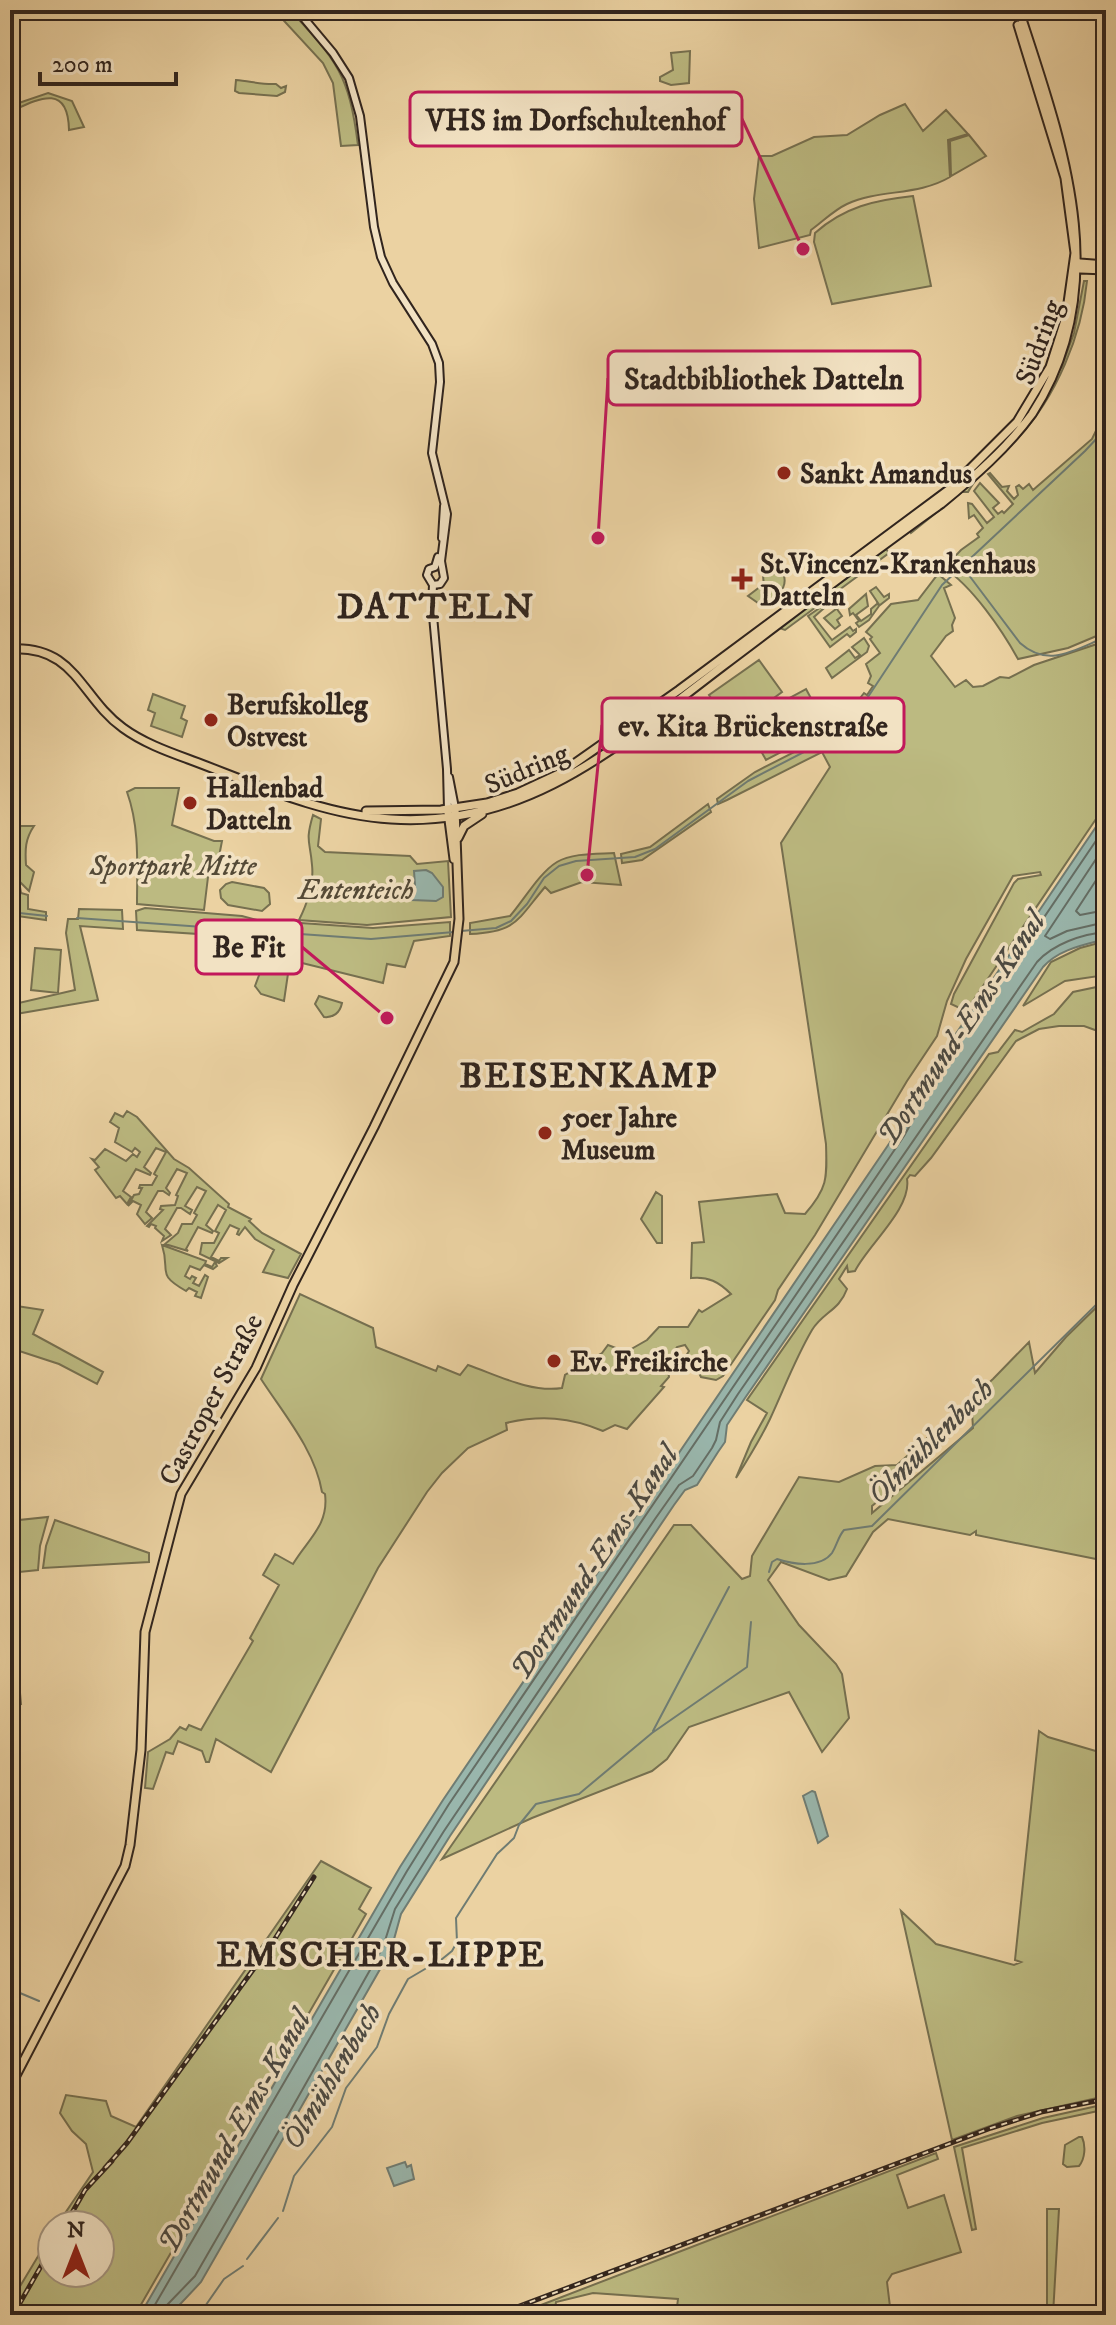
<svg xmlns="http://www.w3.org/2000/svg" width="1116" height="2325" font-family="'IM FELL DW Pica',serif">
<rect width="100%" height="100%" fill="#ebd2a2"/>
<filter id="stains"><feTurbulence type="fractalNoise" baseFrequency=".0025" numOctaves="4"/><feColorMatrix values="0 0 0 0 .2 0 0 0 0 .09 0 0 0 0 .02 0 0 0 .5 -.17"/></filter>
<radialGradient id="worn" r=".72"><stop offset=".6" stop-color="#630" stop-opacity="0"/><stop offset="1" stop-color="#630" stop-opacity=".3"/></radialGradient>
<path fill="#bcba81" stroke="#767050" stroke-width="2" fill-rule="evenodd" d="M274,10H290C337,61 349,74 358,145L341,146L333,83L323,63Z
M690,51L689,83L671,85L660,81V77L673,70L671,53Z
M236,80C250,81 262,85 276,84L281,88L286,86L285,92L277,96L239,93L235,91Z
M48,93L72,101L84,127L69,130C68,82 38,99 10,112V106Z
M905,104L923,131L946,110L968,134L948,140L950,177C918,196 880,189 847,204C834,210 822,222 811,230L810,235L759,248L754,199L759,156H772L814,137L847,135L880,115Z
M969,135L986,156L951,176L950,141Z
M913,196L931,286L832,304L814,242L815,233C844,207 875,200 913,196Z
M1084,281H1087C1082,335 1056,397 1018,438C1002,455 979,471 968,492H962L911,533L910,531L937,511L1029,422L1062,366L1074,333Z
M1106,410V632L1068,648L1018,659C1002,630 972,586 944,568L961,550L979,537L977,534L983,528L974,515L969,518L968,503L972,504L987,523L994,517L974,491L980,483L999,503L993,508L998,514L1002,511L1004,513L1013,504L988,474L990,473L1002,487L1009,486L1007,491L1014,499L1018,495L1016,487L1019,485L1023,489L1029,484L1033,490L1092,439Z
M886,549L889,553L785,630L779,628Z
M779,573L784,576C788,591 773,599 761,605L748,596L761,586L764,587L763,575Z
M938,574L951,585L944,588L955,618L952,625L953,631L946,636L931,656L955,687L966,680L973,687L983,686L1000,677L1009,678L1034,665L1106,641V817L1098,816L966,1011L951,1004L954,994L1014,883L1018,879L1041,875L1040,872L1013,876L966,959L947,1001L937,1036L907,1081L815,1235L778,1290L775,1300L723,1376L716,1380L701,1377L697,1369L684,1367L681,1364L689,1351L685,1345L677,1347L667,1363L669,1377L661,1386L664,1387L627,1429L615,1425L603,1431C570,1417 540,1415 506,1423L507,1430L468,1448L442,1473L427,1492L378,1568L271,1772L216,1739L209,1762H206L202,1751L178,1741L173,1754L166,1752L153,1789L145,1788L148,1752L170,1739L180,1727L186,1730L189,1725L201,1730L253,1641L250,1638L279,1585L263,1575L275,1554L293,1564C308,1539 329,1525 325,1494L322,1492C315,1450 283,1413 261,1379L300,1294L373,1328L376,1347L436,1371L438,1366L460,1375L468,1365C497,1375 531,1393 562,1388L565,1375L602,1353L608,1345L626,1352L647,1340L659,1327H688L699,1310L702,1312L731,1294C719,1282 708,1276 691,1278L692,1243L704,1242L699,1202L777,1194L785,1213L805,1214C828,1188 827,1178 826,1144L781,843L830,767L822,752L727,800L718,804L717,799L755,772L818,740L839,725L864,693L867,695L873,686L868,683L871,676L866,664L880,653L870,639L872,637L866,632L891,604L918,600Z
M876,587L884,597L889,594V598L880,605L878,604L879,606L869,620L859,627L856,623L859,621L853,613L850,615L849,609L866,594L868,606L856,615L861,621L871,614V609L878,603L870,591Z
M834,598L840,606L837,609L842,616L837,620L840,625L835,629L824,618L836,609L831,602L814,617L832,640L850,627L853,631L856,629V632L850,637L847,634L830,647L808,616Z
M864,638L869,646L867,652L832,678L826,668L849,650L855,658L860,655L852,647Z
M759,660L782,692L732,729L709,695Z
M806,689L827,728L766,760L745,722Z
M153,694L185,706L181,718L187,721L182,737L151,726L155,713L148,710Z
M135,788H179L172,825L214,841H222L216,872L208,877L204,910L137,904C137,866 140,828 127,792Z
M708,804L711,812L642,860L622,863L621,854L650,847Z
M313,815L321,819L318,846L325,852L410,856L417,864L448,861L451,917L367,925L299,920C307,904 314,883 312,865C310,840 305,842 313,815Z
M21,826H34C25,839 25,850 26,865L34,872L29,891L19,881L21,893L28,895V909L46,912V920L10,915V898L19,894L10,893V832Z
M614,853L621,885L582,882L551,893L545,887C517,920 517,932 470,934V923L510,916C524,900 539,873 557,862C572,853 596,854 614,853Z
M232,882L264,888L269,893L270,904L262,911L228,905L221,898L220,890L226,884Z
M145,908L242,916L257,920L373,928L450,922V936L414,941L405,967L387,964L383,983L290,960L284,1001L261,994L255,986L264,962L248,944L199,940L198,934L137,930L136,911Z
M79,909L122,910L123,929L80,926L98,1000L10,1015V1005L75,990L66,933L68,919H78Z
M1106,941V975L1065,981L1023,1006L1051,962L1080,948Z
M35,948L61,950L58,993L31,990Z
M1106,985V1034L1084,1026H1059L1039,1029L1016,1041L931,1158L915,1176L910,1175L907,1179C912,1208 868,1245 855,1271L848,1272L847,1266L839,1279L847,1289C839,1311 823,1312 812,1330C795,1359 784,1389 770,1419C760,1440 748,1459 736,1478L751,1442L767,1413L747,1400L989,1054L998,1052L1015,1030L1022,1032L1054,1014L1073,992Z
M319,996L342,1003C340,1013 333,1018 324,1017L315,1004Z
M127,1111L137,1117L174,1159L189,1168L229,1204L228,1207L251,1219L249,1221L262,1233L301,1254L288,1278L263,1272L274,1250L255,1239L245,1227L239,1235L237,1234L239,1229L230,1225L211,1257L219,1261L221,1258H227L219,1263L200,1254L202,1243H214L219,1233L215,1231L226,1210L218,1205L206,1225L213,1231L212,1233L198,1227L186,1249L188,1251L165,1244L178,1233L182,1224H192L197,1215L194,1213L206,1191L197,1187L185,1206L192,1210L190,1214L181,1208H177L165,1229L171,1235L162,1241L164,1236L155,1228L156,1226L151,1224L149,1227L147,1226L163,1210L160,1209L161,1206L175,1205L178,1196L176,1195L187,1173L177,1169L166,1188L170,1193L169,1195L163,1191H158L146,1212L152,1218L145,1224L137,1214L141,1205L133,1201L128,1206L134,1195L139,1194L142,1188H139L140,1185H152L157,1176L154,1174L166,1152L156,1148L144,1167L151,1173L150,1175L136,1169L123,1191L131,1197L127,1204L120,1196L116,1198L95,1170L99,1167L92,1159L95,1160L105,1149L126,1161L133,1154L137,1157L140,1152L135,1148L132,1152L115,1142L119,1128L110,1122L115,1113L123,1117Z
M656,1192L662,1196V1243H657L641,1219Z
M162,1245L206,1261L205,1264L212,1267L215,1262L217,1266L213,1269L204,1265L200,1270L190,1266L185,1276L190,1279L192,1276L196,1278L193,1283L199,1286L205,1275L208,1277L201,1298L195,1296L197,1292L189,1288L186,1291C155,1273 171,1273 162,1245Z
M1106,1298V1561L976,1535V1531L970,1535L888,1519L873,1532L846,1576L829,1580L781,1562L768,1580L799,1625L836,1664L842,1674L849,1718L822,1752L789,1692L689,1727L667,1759L652,1771L532,1818L442,1859L674,1525H691L742,1579L750,1576L752,1556L799,1477L839,1482L875,1466L897,1465L993,1379L1029,1342L1035,1373L1066,1337ZM972,1412L973,1428L872,1513V1506L924,1463Z
M10,1305L43,1310L33,1334L103,1372L97,1384L59,1364L10,1348Z
M48,1517L40,1546L38,1570L10,1573V1521Z
M55,1520L149,1553V1562L43,1568L46,1546Z
M16,1648L21,1704L10,1705V1649Z
M1039,1731L1048,1737L1106,1754V2096L1017,2116L952,2140L901,1911L936,1944L1014,1965L1021,1962L1015,1960Z
M321,1861L371,1888L359,1909L366,1914L135,2315H10V2303L52,2233V2273H100V2225H57L93,2172L86,2144L72,2131L60,2113L66,2095L106,2101L111,2116L136,2127Z
M1106,2104V2108L1098,2111L1042,2123L962,2148L976,2229L972,2230L954,2147L1043,2118Z
M1079,2137H1082C1086,2146 1085,2159 1079,2166L1067,2167L1063,2164L1065,2145Z
M936,2153L938,2159L897,2175L908,2208L944,2195L961,2252L892,2274L887,2282L891,2315H676L678,2299L593,2293L556,2302L554,2315H515Z
M1047,2209H1059L1053,2315H1047Z"/>
<path fill="#99b6ac" stroke="#6f7c73" stroke-width="2" d="M1102,818H1106V939C1084,945 1059,949 1043,967L745,1398L727,1425L725,1442L718,1452L697,1485L685,1490L674,1505L450,1836L401,1914L391,1950L201,2282L170,2315H140L400,1867L443,1800L897,1132L907,1115V1106Z
M426,870L432,873L443,887V897L436,901L412,900L410,887L415,885L414,871Z
M812,1791L815,1792L828,1836L818,1843L803,1796Z
M405,2162L407,2167L411,2165L414,2179L394,2186L387,2168Z"/>
<g fill="none" stroke-linecap="round" stroke-linejoin="round">
<path stroke="#656e65" stroke-width="2" d="M1106,844L1045,936L1050,939L1067,931L1106,922
M1106,865L1076,911L1080,915L1106,910
M149,2315L407,1871L449,1804L904,1136L914,1118L916,1106L1106,826
M164,2315L167,2305L195,2276L292,2108L383,1947L395,1909L444,1831L655,1519L679,1485L693,1476L712,1448L716,1440L720,1422L738,1394L1037,962C1053,944 1082,934 1106,932"/>
<path stroke="#6f7c73" stroke-width="2" d="M962,566L1020,643C1049,669 1076,649 1106,637
M10,912L47,916
M77,918L371,939L454,932
M461,931L496,928L511,921L527,904L544,878L559,866L576,861L635,857L655,849L748,781L831,738L862,706L942,585L1085,451L1099,436L1106,423
M769,1572L772,1562L777,1559C792,1564 820,1569 832,1553C837,1545 838,1537 844,1530L872,1526L1106,1295
M653,1731L729,1587
M436,1964L452,1951L457,1942L456,1918L497,1854L514,1838L519,1825L536,1804L579,1794L652,1733L747,1667L751,1622
M10,1992L20,1993L39,2001
M283,2211L294,2176L332,2127L346,2088L377,2047L389,2014L408,1979L425,1969
M247,2259L278,2218
M194,2315L201,2312L224,2279L243,2266"/>
<g stroke="#31251e" stroke-width="10">
<path id="secondary" d="M297,10L333,53L349,78L360,116L374,227L381,257L393,283L432,344L439,363L440,382L432,453L447,514L441,561L444,578L440,584L433,585
M442,538L444,506
M438,557L435,567L429,569L427,575L433,585L432,605L447,769L448,809
M449,777L455,808"/>
</g>
<g stroke="#31251e" stroke-width="11">
<path id="primary" d="M1080,263L1106,265
M1080,269L1106,270
M10,649C76,645 80,697 123,728C142,742 166,751 188,759C253,783 321,815 391,819C529,828 620,744 723,666C795,612 867,556 941,504C974,477 1007,448 1032,414C1116,285 1062,142 1019,10
M366,811L441,810L487,803L518,793L561,773L679,690L951,488L1017,422L1050,367L1066,317L1075,253L1065,178L1018,25
M448,812L454,859
M458,838L464,826L482,814
M10,2087L125,1866L130,1845L141,1750L145,1632L181,1494L256,1368L293,1285L374,1127L454,962L459,919L455,808"/>
</g>
<use href="#secondary" stroke="#f2e2c3" stroke-width="6"/>
<use href="#primary" stroke="#ebd2a2" stroke-width="7"/>
<g stroke="#31251e" stroke-width="5">
<path id="rail" d="M105,2168L127,2143L271,1945L314,1877
M65,2225L85,2190L112,2161
M13,2315L52,2247
M496,2315L991,2128L1041,2112L1106,2099"/>
</g>
<use href="#rail" stroke="#f2e2c3" stroke-width="2" stroke-dasharray="6" stroke-linecap="butt"/>
</g>
<g fill="#8f2418" stroke="#f2e2c3" stroke-width="3">
<circle cx="784" cy="473" r="8"/>
<path d="M738 567h8v8h8v8h-8v8h-8v-8h-8v-8h8z"/>
<circle cx="211" cy="720" r="8"/>
<circle cx="190" cy="803" r="8"/>
<circle cx="545" cy="1133" r="8"/>
<circle cx="554" cy="1361" r="8"/>
</g>
<g text-anchor="middle" stroke-width="7" stroke-linejoin="round" paint-order="stroke">
<g font-size="28" fill="#31251e" stroke="#f2e2c3">
<text transform="translate(1038 342) rotate(-70)" y="10">Südring</text>
<text transform="translate(526 768) rotate(-23)" y="10">Südring</text>
<text transform="translate(210 1399) rotate(-62)" y="10">Castroper Straße</text>
</g>
<g font-size="28" font-weight="bold" fill="#31251e" stroke="#f2e2c3" text-anchor="start">
<text x="800" y="483">Sankt Amandus</text>
<text x="760" y="573">St.Vincenz-Krankenhaus<tspan x="760" dy="32">Datteln</tspan></text>
<text x="227" y="714">Berufskolleg<tspan x="227" dy="32">Ostvest</tspan></text>
<text x="206" y="797">Hallenbad<tspan x="206" dy="32">Datteln</tspan></text>
<text x="561" y="1127">50er Jahre<tspan x="561" dy="32">Museum</tspan></text>
<text x="570" y="1371">Ev. Freikirche</text>
</g>
<g font-size="28" font-style="italic" fill="#544a37" stroke="#f2e2c3">
<text x="173" y="875">Sportpark Mitte</text>
<text x="356" y="899">Ententeich</text>
</g>
<g font-size="30" font-style="italic" fill="#4b4942" stroke="#f2e2c3">
<text transform="translate(961 1028) rotate(-56)" y="10">Dortmund-Ems-Kanal</text>
<text transform="translate(930 1441) rotate(-45)" y="10">Ölmühlenbach</text>
<text transform="translate(594 1562) rotate(-56)" y="10">Dortmund-Ems-Kanal</text>
<text transform="translate(331 2076) rotate(-59)" y="10">Ölmühlenbach</text>
<text transform="translate(234 2131) rotate(-60)" y="10">Dortmund-Ems-Kanal</text>
</g>
<g font-size="36" font-weight="bold" letter-spacing="2" fill="#31251e" stroke="#f2e2c3">
<text x="436" y="618">DATTELN</text>
<text x="589" y="1087">BEISENKAMP</text>
<text x="381" y="1966">EMSCHER-LIPPE</text>
</g>
</g>
<path fill="none" stroke="#c2185b" stroke-width="3" d="M803 249L742 119M598 538L608 378M587 875L602 725M387 1018L302 947"/>
<g fill="#c2185b" stroke="#f2e2c3" stroke-width="3">
<circle cx="803" cy="249" r="8"/>
<circle cx="598" cy="538" r="8"/>
<circle cx="587" cy="875" r="8"/>
<circle cx="387" cy="1018" r="8"/>
</g>
<g fill="#f2e2c3" stroke="#c2185b" stroke-width="3">
<rect x="410" y="92" width="332" height="54" rx="8"/>
<rect x="608" y="351" width="312" height="54" rx="8"/>
<rect x="602" y="698" width="302" height="54" rx="8"/>
<rect x="196" y="920" width="106" height="54" rx="8"/>
</g>
<g font-size="30" text-anchor="middle" font-weight="bold" fill="#31251e">
<text x="576" y="130">VHS im Dorfschultenhof</text>
<text x="764" y="389">Stadtbibliothek Datteln</text>
<text x="753" y="736">ev. Kita Brückenstraße</text>
<text x="249" y="957">Be Fit</text>
</g>
<rect width="1116" height="2325" fill="none" stroke="#ebd2a2" stroke-width="40"/>
<rect x="12" y="12" width="1092" height="2301" fill="none" stroke="#31251e" stroke-width="4"/>
<rect x="20" y="20" width="1076" height="2285" fill="none" stroke="#31251e" stroke-width="2"/>
<g transform="translate(76 2249)"><circle r="38" fill="#f2e2c3" stroke="#a59681" stroke-width="2"/>
<path d="M0-6L14 30L0 20L-14 30Z" fill="#8f2418"/>
<text y="-12" font-size="22" font-weight="bold" text-anchor="middle" fill="#31251e">N</text>
</g>
<path d="M40 72v12h136v-12" fill="none" stroke="#31251e" stroke-width="4"/>
<text x="52" y="72" font-size="24" fill="#31251e" stroke="#f2e2c3" stroke-width="6" paint-order="stroke">200 m</text>
<rect width="100%" height="100%" filter="url(#stains)"/>
<rect width="100%" height="100%" fill="url(#worn)"/>
</svg>
